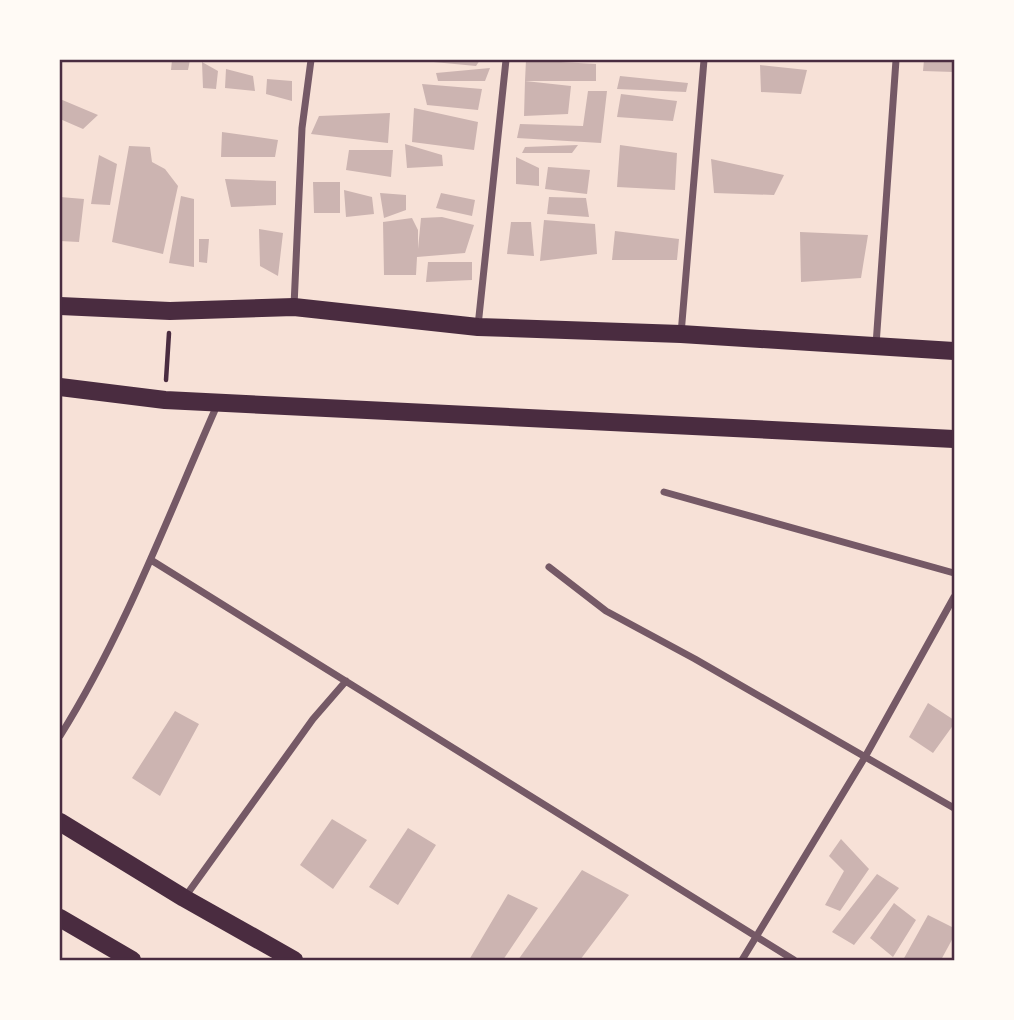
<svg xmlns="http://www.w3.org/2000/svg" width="1014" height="1020" font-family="Barlow,sans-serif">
<rect width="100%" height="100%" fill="#f7e1d7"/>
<path fill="#ccb4b1" d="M172,60H190L188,70H171Z
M423,60H480L476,66L423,61Z
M526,60L596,64V81H525Z
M924,60H954V72L923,71Z
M202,62L218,71L216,89L203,88Z
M760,65L807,70L801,94L761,92Z
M490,68L485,81H438L436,73Z
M226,69L253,76L255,91L225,88Z
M620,76L688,83L686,92L617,89Z
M267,79L292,81V101L266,94Z
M525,81L571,86L568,114L524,116Z
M422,84L482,89L478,110L427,105Z
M588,91H607L601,143L517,138L520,124L583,126Z
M621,94L677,101L673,121L617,117Z
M60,99L98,115L83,129L60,119Z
M414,108L478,122L474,150L412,142Z
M390,113L388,143L311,134L319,116Z
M222,132L278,140L275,157H221Z
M405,144L442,155L443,166L407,168Z
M578,145L572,153H522L525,147Z
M620,145L677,153L675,190L617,187Z
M129,146L150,147L152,162L165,169L178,186L163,254L112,242Z
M349,150H393L391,177L346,170Z
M99,155L117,164L110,205L91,204Z
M516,157L539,168V186L516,184Z
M711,159L784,175L774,195L714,193Z
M548,167L590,170L587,194L545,189Z
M225,179L276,181V205L231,207Z
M313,182H340V213H314Z
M344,190L372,197L374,214L346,217Z
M380,193L406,195V210L384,218Z
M441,193L475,200L472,216L436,208Z
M181,196L194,199V267L169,263Z
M60,197L84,199L79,242L60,241Z
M549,197L586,198L589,217L547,214Z
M442,217L474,225L465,253L417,257L416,275H384L383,222L412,218L418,230V249L421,218Z
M544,220L595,224L597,254L540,261Z
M511,222H531L534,256L507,254Z
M259,229L283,233L278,276L260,266Z
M615,231L679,239L677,260H612Z
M800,232L868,235L861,278L801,282Z
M199,239H209L207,263L199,262Z
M428,262H472V280L426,282Z
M928,703L954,720V724L933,753L909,737Z
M175,711L199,724L160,796L132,778Z
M332,819L367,840L333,889L300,865Z
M408,828L436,845L398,905L369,887Z
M841,839L869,869L840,911L825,905L844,871L829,856Z
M582,870L629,895L580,960H518Z
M877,874L899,888L854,945L832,932Z
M508,894L538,908L503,960H469Z
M894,903L916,920L893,957L870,938Z
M928,915L954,928V936L941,960H903Z"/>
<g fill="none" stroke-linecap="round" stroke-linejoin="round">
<path stroke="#4a2c40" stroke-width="4.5" d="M166,380L169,333"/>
<path stroke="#755966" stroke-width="7" d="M294,306L302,128L311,60
M478,326L506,60
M681,334L704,60
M876,345L896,60
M664,492L954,573
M151,560L794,960
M549,567L606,611L695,659L954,808
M60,736C125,632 168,516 218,403
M185,897L313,719L346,681
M742,960L865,757L954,597"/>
<path stroke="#4a2c40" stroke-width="18" d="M60,306L170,311L294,307L478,327L681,334L954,351
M60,387L165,400L954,439
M60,822L184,898L294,960
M60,918L132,960"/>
</g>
<rect width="1014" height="1020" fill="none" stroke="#fffaf5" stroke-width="122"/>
<rect x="61" y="61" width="892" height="898" fill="none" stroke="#4a2c40" stroke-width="2.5"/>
</svg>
